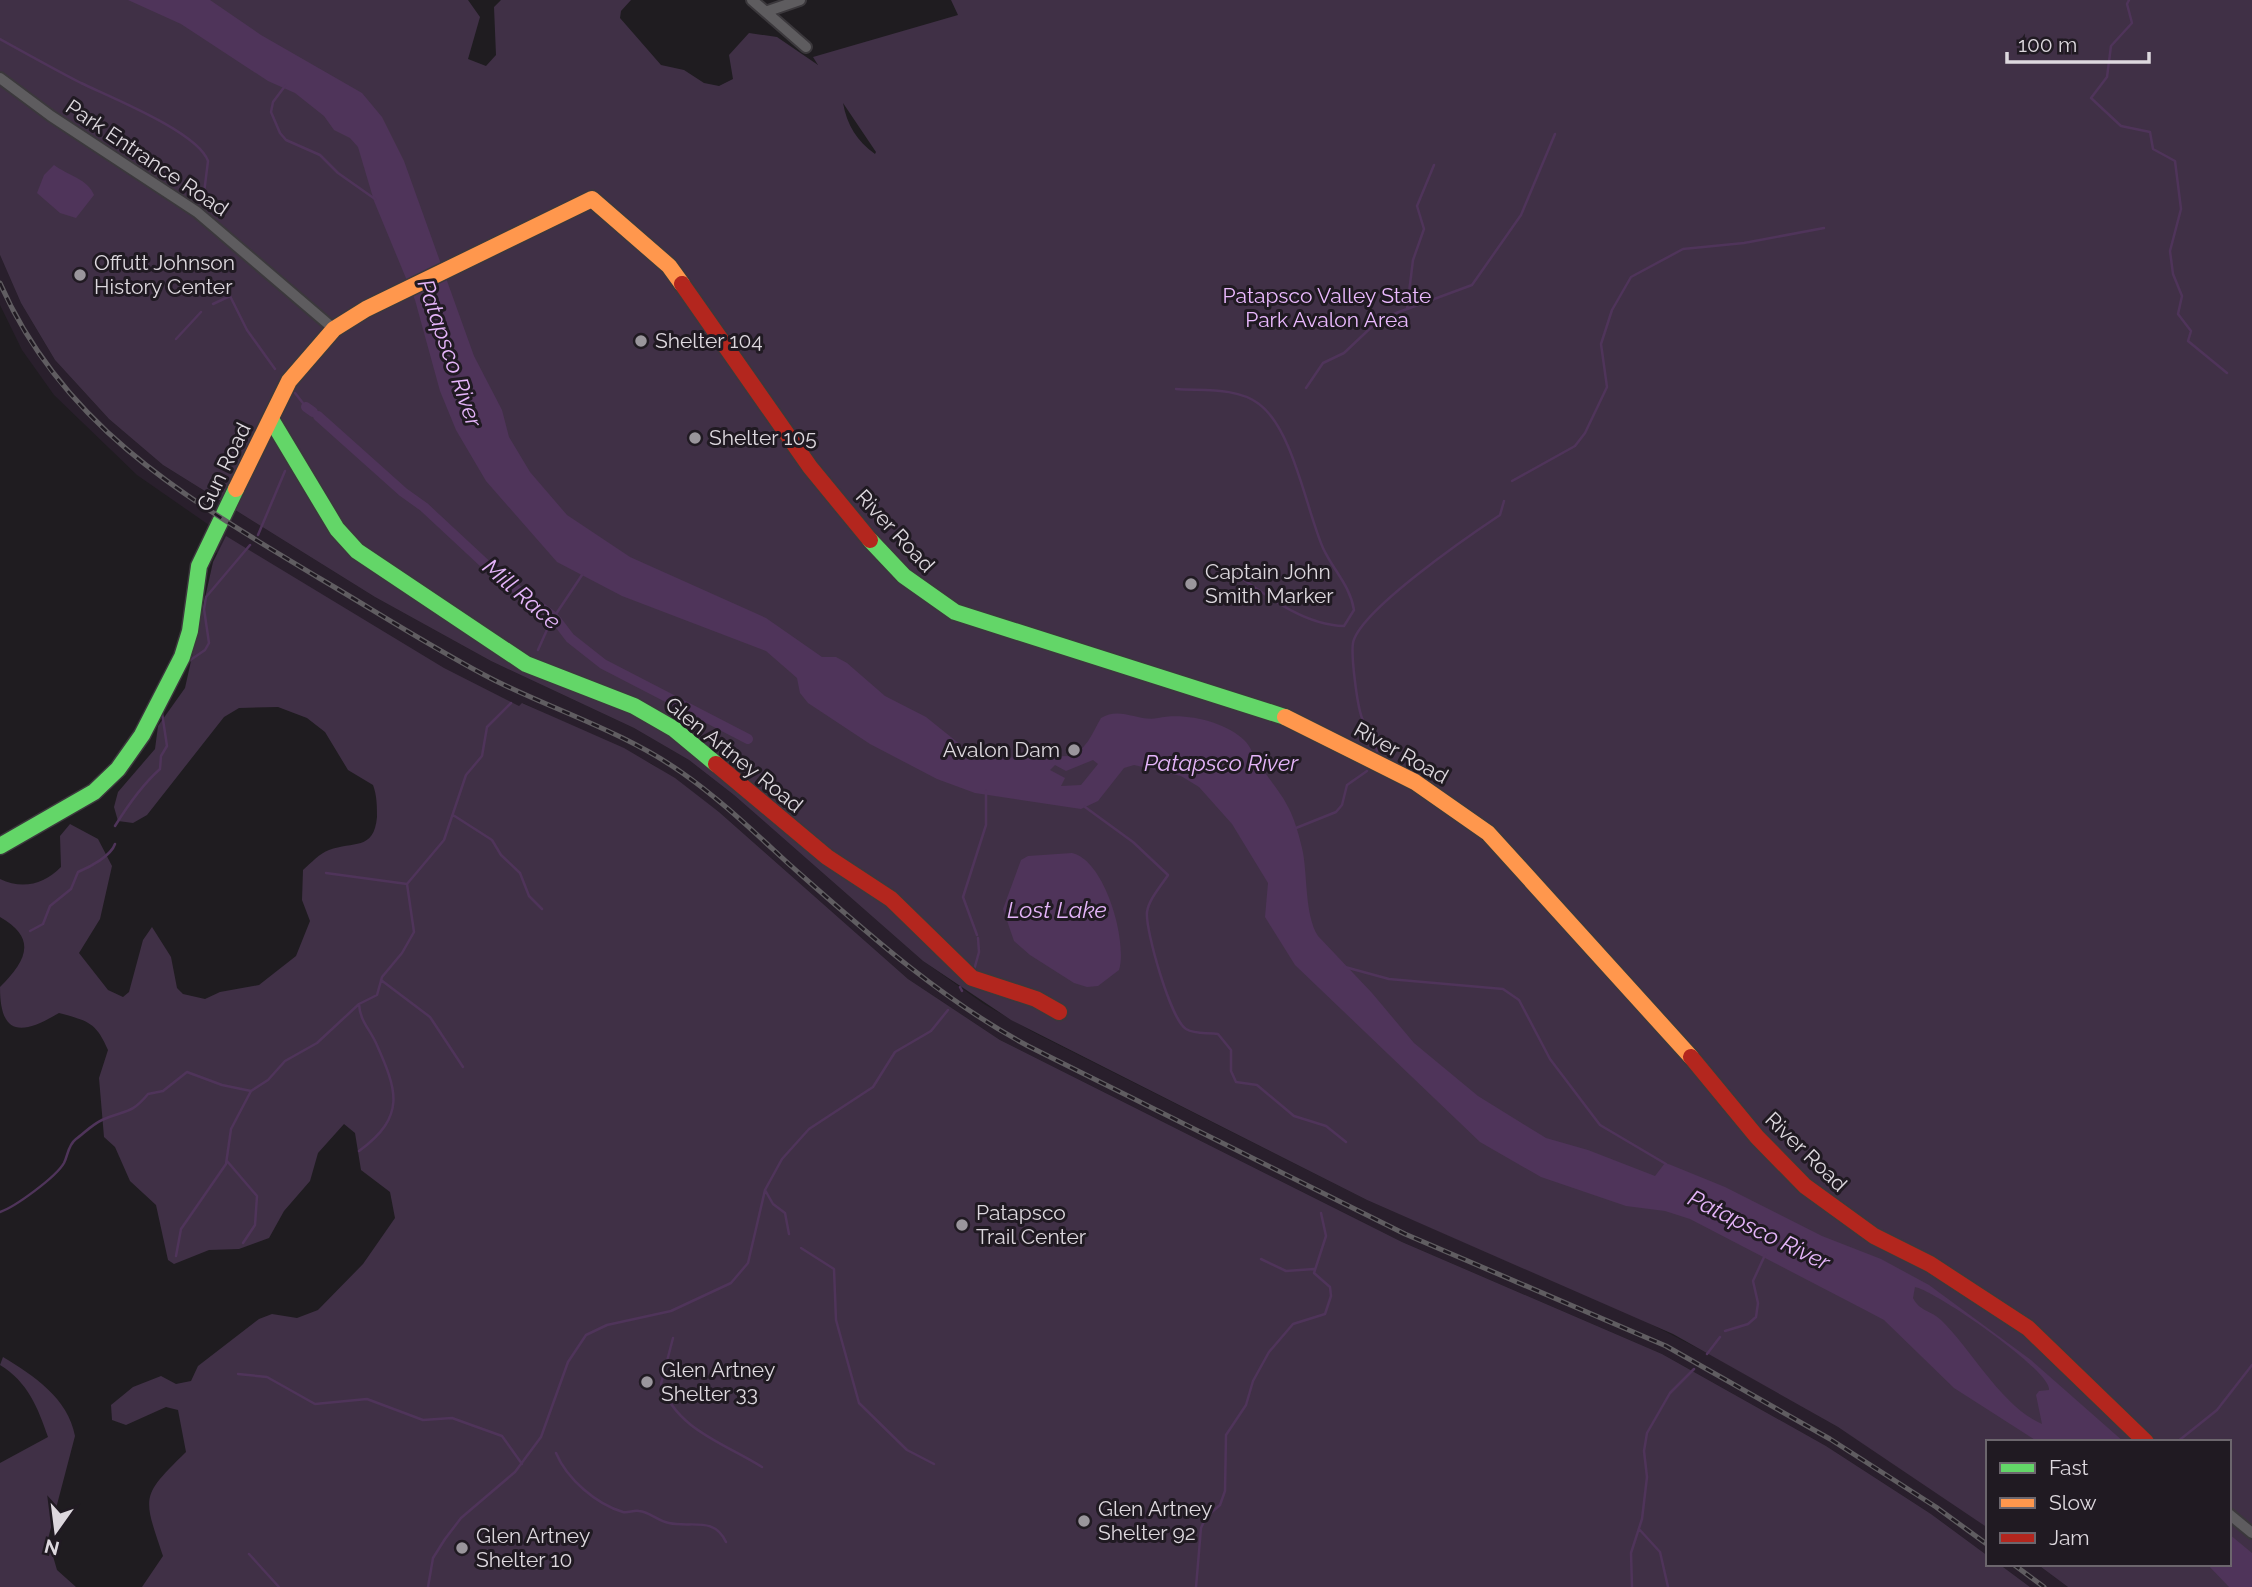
<svg xmlns="http://www.w3.org/2000/svg" width="2252" height="1587" font-family="Raleway,sans-serif">
<rect width="100%" height="100%" fill="#1f1c20"/>
<path fill="#291f2c" d="M0,255L21,303L55,360L109,419L163,465L375,597L491,661L634,728L689,760L734,795L923,961L984,1004L1035,1033L1367,1200L1633,1315L1713,1356L1838,1427L1944,1495L1988,1528V1556L1931,1514L1826,1446L1662,1354L1402,1242L1000,1040L908,979L719,812L652,764L523,703L513,717L213,551L219,532L137,475L54,395L22,350L0,305Z
M1999,1564H2037L2068,1587H2030Z"/>
<path fill="#403046" fill-rule="evenodd" d="M0,0H468L480,17L468,59L486,66L496,55L494,7L501,0H631L621,11L620,18L661,65L684,70L704,83L719,86L733,79L729,55L749,33L777,37L818,65L813,57L958,15L951,0H2252V1587H2068L2037,1564H2229V1442H1988V1528L1838,1427L1673,1334L1367,1200L1011,1020L923,961L734,795L689,760L634,728L491,661L375,597L163,465L109,419L55,360L21,303L0,255ZM843,103L876,152L875,154C857,141 847,125 843,103Z
M226,536L444,668L519,706L522,703L624,748L675,778L719,812L908,979L1000,1040L1402,1242L1662,1354L1826,1446L1931,1514L1988,1556V1564H1999L2030,1587H142L163,1556C143,1496 140,1497 186,1452L178,1410L166,1407L126,1425L112,1420L111,1405L133,1387L161,1376L176,1384L191,1381L198,1366L259,1319L272,1314L297,1318L318,1310L363,1264L395,1218L390,1192L361,1170L355,1133L344,1124L318,1153L310,1181L284,1211L269,1238L239,1249L209,1250L174,1264L168,1260L156,1205L130,1181L115,1147L104,1137L99,1078L108,1050C96,1022 88,1021 59,1013C22,1035 0,1037 0,987C25,962 39,939 0,917V879C23,890 44,884 61,867L60,836L70,824L98,839L112,866L100,919L79,953L108,990L123,997L129,992L143,940L152,927L171,957L177,988L183,994L205,999L220,992L259,985L296,956L310,921L302,900L303,870C311,863 320,853 329,850C353,841 374,851 377,817C377,806 377,796 373,785L348,770L325,732L307,718L278,707L239,708L224,717L147,815L133,823L118,821L114,807L118,792L155,749L158,726L185,688L213,562Z
M3,1357C34,1376 68,1398 75,1436L48,1539L57,1570L76,1587H0V1463L48,1437C38,1408 28,1382 0,1365Z"/>
<path fill="#4f345a" fill-rule="evenodd" d="M128,0H210L261,35L362,93L382,117L404,161L474,356L502,410L509,437L530,472L567,515L630,557L766,618L822,657H836L847,663L885,696L926,717L977,758L1071,756C1087,749 1093,732 1101,718C1120,706 1138,722 1158,718C1183,712 1225,721 1244,740C1251,746 1253,756 1258,763C1282,797 1292,804 1302,848C1308,873 1304,914 1318,936L1372,993L1414,1043L1478,1096L1546,1138L1588,1150L1655,1176L1665,1163L1671,1165L1725,1187L1822,1236L1881,1259L1929,1285L2031,1360L2124,1442L2035,1440L1954,1388L1884,1320L1867,1311L1690,1219L1665,1211L1626,1206L1541,1177L1480,1142L1295,965L1265,917L1268,883L1232,824L1199,787L1181,776L1134,765L1124,768L1098,801L1081,809L975,793L937,779L870,744L808,703L800,693L797,678L766,651L622,596L557,562L486,481L456,430L440,391L415,300L374,201L358,147L350,138L334,130L324,116L295,93L268,81L181,24ZM1093,760L1098,764L1081,785L1061,786L1065,778L1050,770L1055,765L1066,771ZM1915,1287C1936,1291 2052,1371 2049,1390L2039,1391L2036,1395L2042,1424C2002,1407 1972,1350 1941,1320C1932,1311 1919,1311 1913,1298Z
M54,165C67,175 88,179 94,195L76,218L60,213L37,193L44,175Z
M1072,853C1105,860 1128,942 1119,970L1098,986L1087,987L1074,983L1030,955L1014,941L1003,909L1021,860L1028,856Z
M2229,1534L2252,1553V1587H2229L2207,1564H2229Z"/>
<g fill="none" stroke-linecap="round" stroke-linejoin="round">
<path stroke="#4f345a" stroke-width="2.5" d="M2129,0L2127,4L2132,23L2111,46L2107,77L2091,98L2121,126L2150,132L2153,149L2175,161L2181,209L2170,251L2173,274L2182,296L2178,314L2191,331L2188,341L2227,373
M0,39C27,54 54,69 81,83C110,97 198,132 208,161L204,193
M285,86L273,102L271,112L280,133L286,140L320,155L338,173L375,199
M213,304L230,296L247,330L275,369
M1407,309L1413,260L1424,229L1417,206L1434,165
M176,339L201,312
M1306,388L1323,363L1344,353L1380,319L1472,285L1521,215L1555,134
M1176,389C1202,391 1237,387 1259,404C1293,429 1306,509 1323,548C1333,570 1350,585 1354,610L1344,626C1305,625 1268,597 1237,575
M295,393L306,407
M1512,481L1575,446L1585,433L1607,387L1601,344L1612,310L1631,277L1683,249L1744,243L1824,228
M258,535L285,471
M538,650L550,623L582,575
M186,663L205,650L209,643L204,609L206,597L250,545
M1377,751C1375,737 1367,730 1362,718C1357,705 1351,656 1353,643C1359,611 1470,535 1500,515L1504,501
M1085,807L1133,842L1168,875C1161,886 1149,899 1147,912C1145,930 1171,1020 1186,1029C1196,1035 1207,1032 1218,1034L1231,1050V1071L1236,1082L1257,1085L1294,1116L1326,1126L1346,1142
M453,815L492,840L501,855L520,873L529,896L542,909
M115,826C128,805 142,785 160,769L161,756L167,746L162,713
M1296,828L1336,812L1342,805L1347,785L1367,771
M326,873L407,884
M30,931L43,924L50,906L71,889L78,872C90,867 111,856 115,844
M977,935L963,897L986,825V791
M1345,967L1389,979L1503,989L1519,1000L1550,1059L1600,1125L1666,1164
M974,970L979,952L978,938
M381,980L430,1017L463,1067
M960,987L962,991
M359,1004C360,1021 369,1028 376,1043C397,1090 407,1116 359,1151
M227,1161L257,1196L255,1225L243,1243
M765,1190L773,1204L785,1213L789,1234
M0,1212C15,1207 56,1177 64,1163C68,1155 68,1145 76,1139C84,1133 93,1124 102,1120C124,1110 131,1115 148,1094L163,1091L187,1072L222,1085L251,1091L268,1080L285,1061L317,1043L359,1004L377,995L382,977L402,953L414,932L407,884L444,840L466,775L482,756L487,727L511,703
M801,1248L834,1269L836,1320L859,1403L907,1450L934,1464
M176,1256L181,1229L226,1164L231,1129L251,1091
M1261,1259L1286,1271L1314,1269
M1725,1331L1748,1324L1756,1317L1758,1303L1753,1281L1765,1255
M673,1338L661,1384C677,1430 724,1443 762,1467
M1707,1354L1720,1337
M238,1374L267,1377L315,1404L367,1399L423,1420L452,1418L502,1436L522,1464
M2177,1442L2217,1410L2252,1365
M556,1453C567,1479 596,1504 623,1512C628,1513 634,1510 639,1511C650,1512 658,1521 669,1523C691,1528 714,1516 726,1542
M1639,1529L1660,1552L1668,1587
M249,1554L279,1587
M428,1587L433,1558L445,1539L461,1518L515,1472L541,1437L568,1362L586,1335L607,1325L671,1311L731,1283L748,1263L765,1190L782,1159L809,1129L873,1087L895,1052L931,1031L948,1010
M1196,1587L1201,1528L1206,1517L1220,1505L1225,1491L1226,1435L1246,1405L1253,1381L1269,1352L1293,1324L1325,1314L1331,1296L1330,1287L1314,1273L1326,1236L1321,1213
M1632,1587L1631,1553L1642,1519L1647,1477L1644,1451L1647,1433L1670,1393L1694,1369"/>
<path stroke="#4f345a" stroke-width="10" d="M306,407L313,412
M318,416L403,492L424,507L496,574L554,617L570,638L603,664L748,739"/>
<g stroke="#3b383c" stroke-width="14">
<path id="street" d="M752,0L806,47
M768,11L800,0
M0,78L51,116L197,212L334,329
M2229,1514L2252,1533"/>
</g>
<g stroke="#3b383c" stroke-width="19">
<path id="fast" d="M271,419L337,529L357,551L526,664L634,706L674,729L716,764
M870,540L904,576L955,612L1285,717
M0,846L94,792L118,769L142,735L182,657L190,631L199,566L236,489"/>
</g>
<g stroke="#3b383c" stroke-width="19">
<path id="slow" d="M236,489L289,381L334,329L366,309L592,199L669,266L682,284
M1285,717L1415,782L1488,833L1691,1057"/>
</g>
<g stroke="#3b383c" stroke-width="19">
<path id="jam" d="M682,284L810,467L870,540
M716,764L827,857L891,899L972,978L1036,999L1059,1012
M1691,1057L1757,1137L1805,1186L1874,1236L1930,1264L2028,1328L2146,1442"/>
</g>
<use href="#street" stroke="#5e5c5f" stroke-width="10"/>
<use href="#fast" stroke="#63d668" stroke-width="16"/>
<use href="#slow" stroke="#ff974d" stroke-width="16"/>
<use href="#jam" stroke="#b3261e" stroke-width="16"/>
<g stroke="#605d61" stroke-width="5">
<path id="rail" d="M0,283C64,429 188,499 319,578C377,612 434,649 494,680C556,711 624,732 681,772C720,799 755,833 790,865C866,932 939,998 1028,1046L1405,1234L1666,1346L1830,1439L1936,1507L1988,1545
M2013,1564L2044,1587"/>
</g>
<use href="#rail" stroke="#201a22" stroke-width="2.5" stroke-dasharray="8" stroke-linecap="butt"/>
</g>
<g fill="#9a969c" stroke="#201a22" stroke-width="2.5">
<circle cx="80" cy="275" r="7"/>
<circle cx="641" cy="341" r="7"/>
<circle cx="695" cy="438" r="7"/>
<circle cx="1191" cy="584" r="7"/>
<circle cx="1074" cy="750" r="7"/>
<circle cx="962" cy="1225" r="7"/>
<circle cx="647" cy="1382" r="7"/>
<circle cx="1084" cy="1521" r="7"/>
<circle cx="462" cy="1548" r="7"/>
</g>
<g text-anchor="middle" stroke-width="6" stroke-linejoin="round" paint-order="stroke">
<g font-size="21" fill="#ddd8de" stroke="#201a22">
<text transform="translate(147 158) rotate(34)" y="7">Park Entrance Road</text>
<text transform="translate(224 467) rotate(-64)" y="7">Gun Road</text>
<text transform="translate(895 531) rotate(47)" y="7">River Road</text>
<text transform="translate(1401 753) rotate(29)" y="7">River Road</text>
<text transform="translate(734 755) rotate(39)" y="7">Glen Artney Road</text>
<text transform="translate(1806 1152) rotate(44)" y="7">River Road</text>
</g>
<g font-size="21" fill="#ddd8de" stroke="#201a22" text-anchor="start">
<text x="94" y="270">Offutt Johnson<tspan x="94" dy="24">History Center</tspan></text>
<text x="655" y="348">Shelter 104</text>
<text x="709" y="445">Shelter 105</text>
<text x="1205" y="579">Captain John<tspan x="1205" dy="24">Smith Marker</tspan></text>
<text x="1060" y="757" text-anchor="end">Avalon Dam</text>
<text x="976" y="1220">Patapsco<tspan x="976" dy="24">Trail Center</tspan></text>
<text x="661" y="1377">Glen Artney<tspan x="661" dy="24">Shelter 33</tspan></text>
<text x="1098" y="1516">Glen Artney<tspan x="1098" dy="24">Shelter 92</tspan></text>
<text x="476" y="1543">Glen Artney<tspan x="476" dy="24">Shelter 10</tspan></text>
</g>
<g font-size="21" fill="#eab9fe" stroke="#201a22">
<text x="1327" y="303">Patapsco Valley State<tspan x="1327" dy="24">Park Avalon Area</tspan></text>
</g>
<g font-size="23" font-style="italic" fill="#e4b4f9" stroke="#201a22">
<text transform="translate(450 353) rotate(71)" y="8">Patapsco River</text>
<text transform="translate(522 594) rotate(41)" y="8">Mill Race</text>
<text x="1221" y="771">Patapsco River</text>
<text x="1057" y="918">Lost Lake</text>
<text transform="translate(1759 1230) rotate(26)" y="8">Patapsco River</text>
</g>
</g>
<rect x="1986" y="1440" width="245" height="126" fill="#201a22" stroke="#6c666d" stroke-width="2"/>
<rect x="2000" y="1463" width="35" height="10" fill="#63d668" stroke="#6c666d" stroke-width="2"/>
<text x="2049" y="1475" font-size="21" fill="#ddd8de">Fast</text>
<rect x="2000" y="1498" width="35" height="10" fill="#ff974d" stroke="#6c666d" stroke-width="2"/>
<text x="2049" y="1510" font-size="21" fill="#ddd8de">Slow</text>
<rect x="2000" y="1533" width="35" height="10" fill="#b3261e" stroke="#6c666d" stroke-width="2"/>
<text x="2049" y="1545" font-size="21" fill="#ddd8de">Jam</text>
<g transform="translate(56 1531) rotate(194)" stroke="#201a22" stroke-width="5" paint-order="stroke">
<path d="M0-5L12 26L0 18L-12 26Z" fill="#ddd8de"/>
<text y="-10" font-size="19" font-weight="bold" text-anchor="middle" fill="#ddd8de">N</text>
</g>
<path d="M2007 52v10h142v-10" fill="none" stroke="#ddd8de" stroke-width="3.5"/>
<text x="2018" y="52" font-size="21" fill="#ddd8de" stroke="#201a22" stroke-width="5" paint-order="stroke">100 m</text>
</svg>
